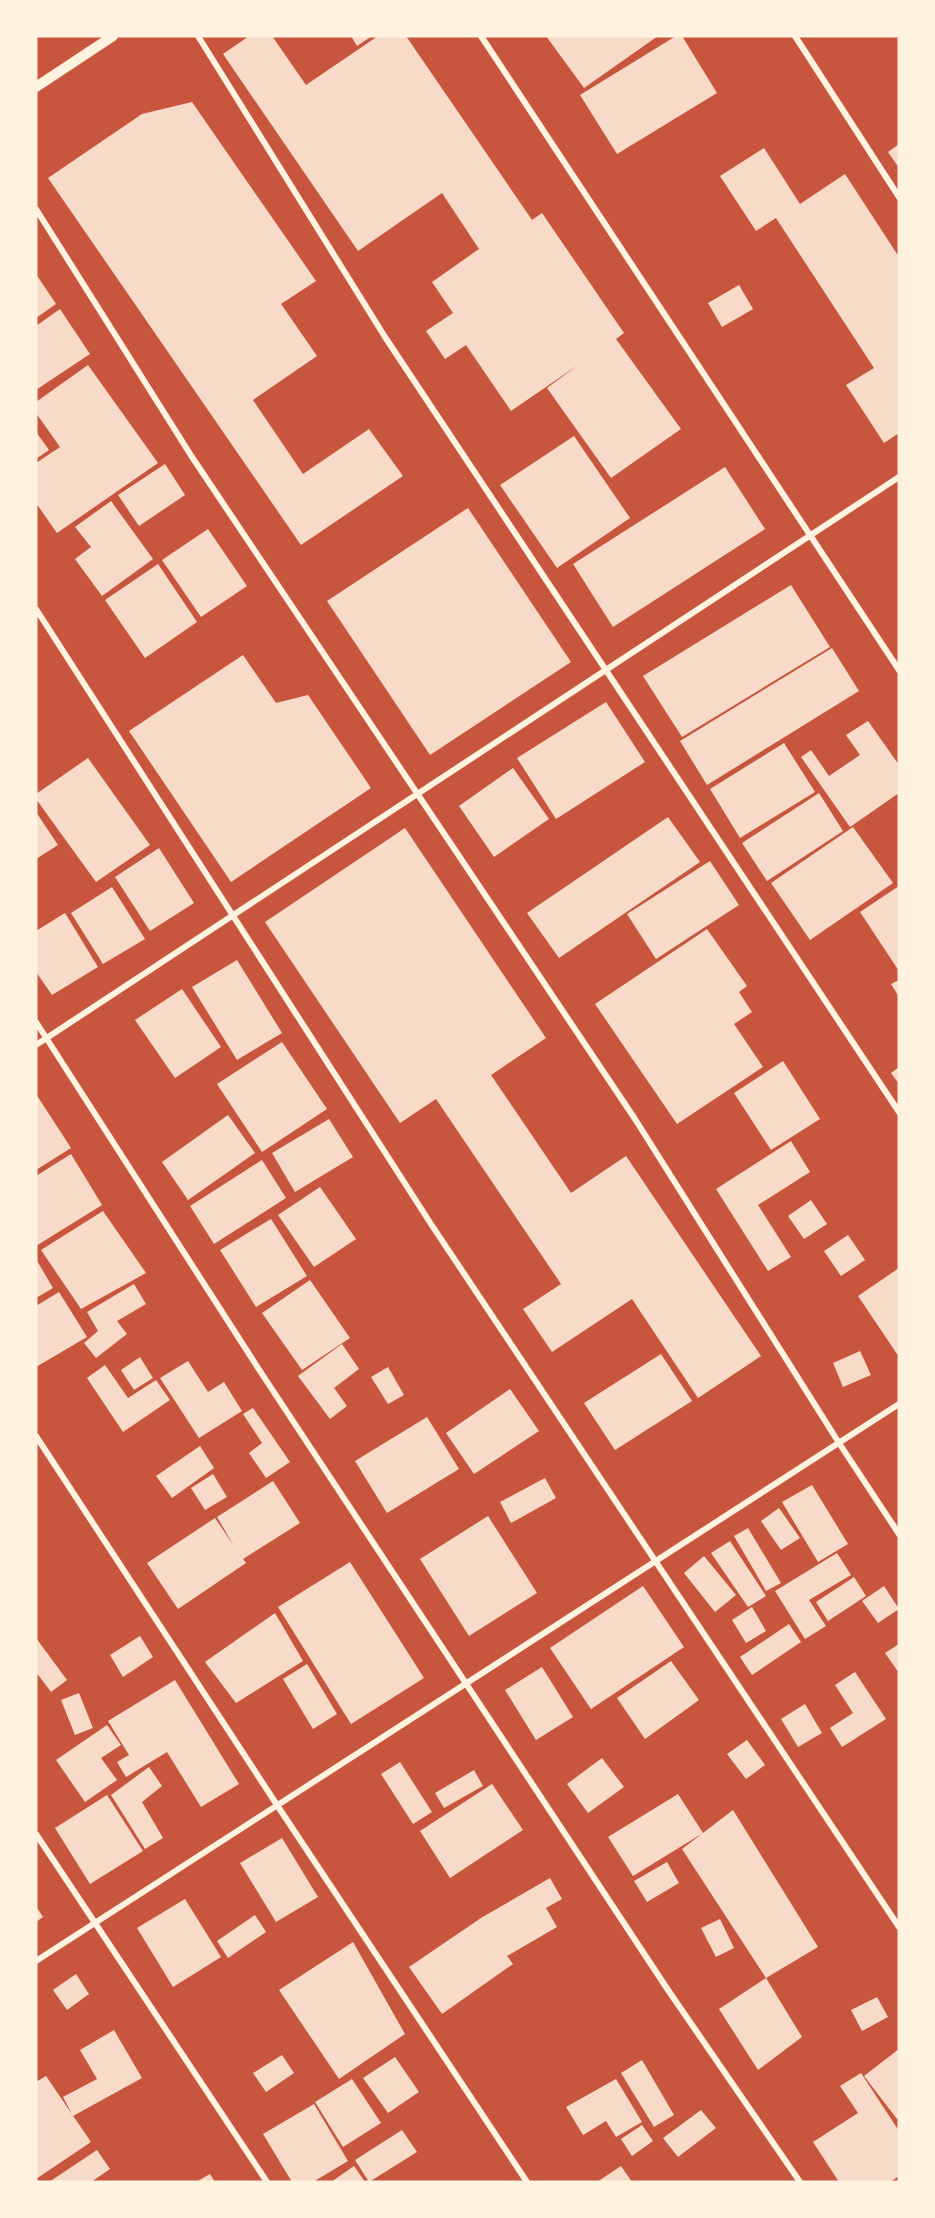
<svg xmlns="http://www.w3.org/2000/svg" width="935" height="2218" font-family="'Golos Text',sans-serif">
<rect width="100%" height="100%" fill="#c8553d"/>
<path fill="#f7dbc8" d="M249,36H272L306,85L378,36H406L532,220L542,213L624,333L616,339L681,429L611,478L547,388L578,365L511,411L466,345L445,359L426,331L453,313L432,282L479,249L442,193L358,251L223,54Z
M351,36H372L357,46Z
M546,36H658L584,88Z
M676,36H682L717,93L617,154L580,95Z
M192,102L316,281L281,304L317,356L253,400L303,474L369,429L403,476L301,545L48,178L142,114Z
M899,144V168L888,152Z
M764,148L800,204L845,174L899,257V433L884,443L846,385L874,368L776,218L756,231L720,176Z
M36,274L56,304L36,318Z
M739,285L753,309L722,327L708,303Z
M60,309L90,354L36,390V326Z
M88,365L158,463L57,533L36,503V463L60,447L36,413V402Z
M36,432L49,450L36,459Z
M574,436L630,518L557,568L500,485Z
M165,464L185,495L139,526L118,495Z
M725,467L765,529L613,627L573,564Z
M111,501L153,559L102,596L75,559L91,547L75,527Z
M468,508L571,662L430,755L327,601Z
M208,529L247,586L201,617L162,560Z
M158,564L197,622L145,658L105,600Z
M791,585L830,647L682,737L643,676Z
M832,648L859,691L707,785L680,741Z
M243,655L276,703L308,695L371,788L231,882L129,731Z
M606,702L645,762L556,819L517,758Z
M868,721L899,765V793L850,827L801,757L811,750L829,776L860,755L846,735Z
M784,743L815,792L740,838L710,789Z
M88,758L150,845L96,882L36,799V794Z
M513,768L549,819L494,857L459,806Z
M819,793L843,831L767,881L742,843Z
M36,812L58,845L36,859Z
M668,817L700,862L559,958L527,913Z
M853,827L893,883L810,940L771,883Z
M405,828L546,1038L491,1075L571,1193L626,1156L761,1356L698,1398L632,1299L552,1352L523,1309L561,1284L436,1099L400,1123L265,922Z
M159,848L194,903L150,931L115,877Z
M710,861L739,905L656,959L627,914Z
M899,886V971L860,912Z
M112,887L145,939L103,964L71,913Z
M65,913L98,967L52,995L36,972V931Z
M707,929L747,986L739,992L752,1012L734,1024L763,1067L677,1124L595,1004Z
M237,960L282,1033L237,1060L192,987Z
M899,980V997L891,984Z
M182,989L221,1047L175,1078L135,1020Z
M282,1042L327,1109L262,1152L217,1084Z
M783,1061L820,1119L771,1150L734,1093Z
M899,1067V1084L891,1073Z
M36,1094L71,1148L36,1170Z
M228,1115L255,1153L188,1200L162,1162Z
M329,1119L353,1157L295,1192L272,1153Z
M791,1141L810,1172L758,1205L791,1257L768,1271L716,1189Z
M71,1154L102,1205L36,1246V1176Z
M262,1160L286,1198L214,1244L190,1206Z
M320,1187L356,1239L314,1267L278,1215Z
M811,1200L827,1224L804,1239L788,1216Z
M103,1211L146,1273L81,1309L41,1250Z
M271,1219L307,1276L256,1307L220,1250Z
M848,1235L865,1260L841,1276L824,1251Z
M36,1259L53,1288L36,1298Z
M899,1268V1353L897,1354L858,1296Z
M310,1280L350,1338L302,1370L262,1313Z
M134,1284L146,1304L117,1321L127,1334L96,1358L84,1343L98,1331L87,1312Z
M59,1292L87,1337L36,1367V1306Z
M342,1344L359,1369L334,1388L347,1406L330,1419L298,1376Z
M860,1351L871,1375L843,1387L833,1363Z
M661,1354L692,1401L615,1450L584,1403Z
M140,1357L153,1378L134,1390L121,1370Z
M188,1361L208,1392L224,1382L242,1411L199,1438L160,1378Z
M105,1365L128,1398L156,1380L170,1400L123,1432L87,1378Z
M388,1367L404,1395L388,1404L371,1377Z
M510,1389L539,1431L474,1474L446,1433Z
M253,1408L290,1462L266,1478L249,1453L262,1443L243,1414Z
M427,1417L459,1469L387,1513L355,1461Z
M200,1446L214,1468L172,1498L156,1476Z
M213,1474L227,1497L205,1510L191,1488Z
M545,1478L556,1498L511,1523L500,1502Z
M273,1481L300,1523L243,1559L246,1563L178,1609L147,1563L215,1518L234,1546L217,1517Z
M812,1485L848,1544L818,1562L782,1502Z
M779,1508L800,1538L781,1550L761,1521Z
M488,1516L537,1593L469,1636L420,1559Z
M748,1528L781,1583L766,1591L734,1536Z
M730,1541L766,1596L748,1607L711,1553Z
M837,1553L851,1575L809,1600L826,1626L805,1639L775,1591Z
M704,1556L736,1595L715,1612L684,1573Z
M350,1562L424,1678L351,1724L278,1607Z
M854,1577L866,1596L828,1621L816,1602Z
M643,1586L684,1647L591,1709L550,1648Z
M884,1586L899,1609L878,1623L862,1601Z
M752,1607L766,1631L746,1643L732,1620Z
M275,1613L303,1661L236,1703L205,1662Z
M789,1624L801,1642L752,1675L740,1657Z
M140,1636L153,1657L123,1677L110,1655Z
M36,1638L67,1680L51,1692L36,1672Z
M899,1644V1673L885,1653Z
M671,1661L699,1700L645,1739L617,1698Z
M307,1664L337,1714L313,1729L283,1679Z
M542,1667L573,1717L536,1740L505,1690Z
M855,1672L886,1719L842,1747L830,1728L853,1713L835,1685Z
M175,1680L239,1784L201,1807L167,1752L126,1777L117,1762L129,1755L108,1721Z
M79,1693L93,1728L75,1735L61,1700Z
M805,1704L822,1733L798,1747L781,1719Z
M107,1725L121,1745L101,1758L117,1780L85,1802L56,1760Z
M747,1740L765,1765L746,1779L727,1754Z
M602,1758L624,1787L588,1813L567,1784Z
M400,1762L432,1812L413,1824L381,1774Z
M149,1767L162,1786L142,1802L163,1838L145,1849L111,1795Z
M474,1770L483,1786L444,1808L435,1793Z
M492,1784L523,1830L450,1878L420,1831Z
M678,1794L703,1833L633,1876L608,1837Z
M107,1795L143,1851L90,1884L55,1828Z
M733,1810L818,1947L766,1978L682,1849Z
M282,1838L318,1897L276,1922L240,1863Z
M667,1862L679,1883L647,1902L634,1881Z
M550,1878L562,1899L546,1908L557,1927L507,1956L513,1964L442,2014L409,1967L481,1918Z
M185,1899L221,1957L173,1987L137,1928Z
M36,1906L43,1917L36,1922Z
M255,1915L266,1932L228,1958L217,1941Z
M720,1919L734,1948L716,1957L701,1928Z
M353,1942L405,2034L339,2079L279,1990Z
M76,1974L89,1994L67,2010L53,1990Z
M766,1978L802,2037L758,2070L719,2009Z
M877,1997L888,2017L862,2031L851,2010Z
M114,2030L142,2078L73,2116L63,2097L97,2079L80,2050Z
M899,2049V2117L897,2119L864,2076Z
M282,2055L294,2073L266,2092L253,2073Z
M395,2057L419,2092L388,2113L363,2078Z
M642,2060L674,2115L654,2127L621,2073Z
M861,2073L899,2131V2176L890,2182H839L813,2142L858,2113L840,2086Z
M46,2076L91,2142L36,2179V2082Z
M352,2079L381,2123L343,2147L315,2102Z
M616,2079L642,2122L616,2137L606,2121L583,2135L566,2107Z
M314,2104L348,2161L313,2182H292L263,2134Z
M701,2110L716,2128L678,2157L663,2138Z
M642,2125L653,2141L632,2156L621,2139Z
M402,2130L417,2152L369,2182L355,2160Z
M97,2150L110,2169L91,2182H49Z
M354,2166L365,2182H331Z
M621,2166L632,2182H597Z
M210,2174L215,2182H196Z"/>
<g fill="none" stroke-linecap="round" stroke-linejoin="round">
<path stroke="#fff3e0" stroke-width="6" d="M198,36L385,337L899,1112
M481,36L899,670
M795,36L899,197
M36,209L192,457L635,1119L839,1443L899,1534
M36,609L431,1224L899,1927
M36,1022L258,1368L668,1990L800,2182
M36,1045L899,477
M36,1436L277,1805L527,2182
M36,1834L267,2182
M36,1961L899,1404"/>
<path stroke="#fff3e0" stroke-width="10" d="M36,87L113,36"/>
</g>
<rect width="935" height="2218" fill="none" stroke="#fff3e0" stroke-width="75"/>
</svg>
